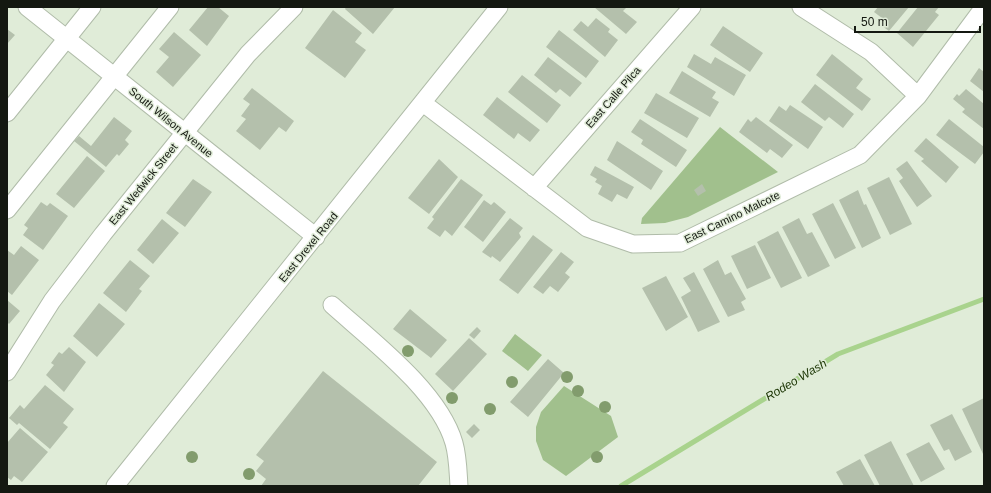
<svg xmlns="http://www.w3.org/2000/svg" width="991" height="493" font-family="Helvetica,sans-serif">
<rect width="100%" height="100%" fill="#e0ecd8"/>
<path fill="#a1c08d" d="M720,127L778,172L688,217L665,223L641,224L642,218Z
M515,334L542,355L528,371L502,351Z
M564,386L611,416L618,437L566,476L543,460L536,441V427L541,412Z"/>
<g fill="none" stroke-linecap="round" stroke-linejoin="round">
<path stroke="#a9d38d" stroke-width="5" d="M621,486L838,354L984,299"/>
</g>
<path fill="#b4c0ac" d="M208,7H218L229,16L207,46L189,30Z
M346,7H395L373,34L345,9Z
M594,7H627L623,11L637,22L626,34Z
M878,7H909L889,31L878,23L882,18L874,12Z
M918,7H939L935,12L939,15L913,47L897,33Z
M333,10L362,33L355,42L366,50L345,78L305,48Z
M596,18L610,29L608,32L618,40L605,57L573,30L581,21L588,27Z
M723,26L763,53L750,72L710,45Z
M7,29L15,35L7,44Z
M559,30L599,61L586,78L546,47Z
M174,32L201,55L173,87L156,72L169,57L159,49Z
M694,54L711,64L715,57L746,75L734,96L687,67Z
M832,54L863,79L856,88L871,99L862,111L816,75Z
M548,57L582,83L570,97L560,89L556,93L534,75Z
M979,68L984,72V92L970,81Z
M682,71L716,92L712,98L719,102L710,117L669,93Z
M522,75L561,105L547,123L508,92Z
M815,84L854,114L843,128L829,117L825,121L801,102Z
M252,88L294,121L286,132L279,127L260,150L236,131L246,119L241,116L250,104L243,99Z
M966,89L984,104V129L962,112L965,109L953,99L957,94L959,96Z
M656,93L699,118L687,138L644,113Z
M497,97L540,130L530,142L518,133L514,139L483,115Z
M790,105L823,127L808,149L769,121L779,106L786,111Z
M114,117L132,131L125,140L129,144L119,156L117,154L106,167L74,141L79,136L91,146Z
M756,117L793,145L782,158L770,149L767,153L739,132L748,119L751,122Z
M640,119L687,150L676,167L641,144L643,140L631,132Z
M949,119L984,147V152L975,164L936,135Z
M926,138L959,167L946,183L921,161L924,159L914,151Z
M617,141L663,171L651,190L607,160Z
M87,156L105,171L74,208L56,194Z
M439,159L458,177L429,214L408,198Z
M907,161L932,196L917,207L899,181L903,178L896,169Z
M595,166L634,187L627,199L617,194L612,202L598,194L602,186L595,182L597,179L590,175Z
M889,177L912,224L890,235L867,188Z
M193,179L212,192L185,227L166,213Z
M461,179L483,195L452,236L445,230L440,237L427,228L434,219L432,217Z
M702,184L706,191L698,196L694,190Z
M858,190L864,205L866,204L881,238L862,248L839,200Z
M484,200L491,205L494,202L506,212L483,242L464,227Z
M41,202L47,206L50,203L68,216L43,250L23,235L28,228L24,225Z
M833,203L856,248L835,259L812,214Z
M510,218L523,228L519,233L521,237L500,262L492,256L491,258L482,252Z
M799,218L807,234L812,232L830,266L808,277L782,227Z
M162,219L179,233L153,264L137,250Z
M778,231L802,278L781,288L757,242Z
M533,235L553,250L518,294L499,280Z
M755,245L771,278L747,289L731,256Z
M21,246L39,260L12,295L7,291V250L14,255Z
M561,252L574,262L565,273L570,277L558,292L550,286L543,294L533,287Z
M130,260L150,276L139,289L142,291L126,312L103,293Z
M718,260L725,275L731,272L746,299L741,302L745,310L728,317L703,269Z
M694,272L720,322L698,332L681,297L691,291L683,278Z
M666,276L688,317L666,331L642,288Z
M7,300L20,311L9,324L7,322Z
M99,303L125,324L97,357L73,336Z
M410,309L447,340L431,358L393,329Z
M477,327L481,331L474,339L469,335Z
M469,338L487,354L453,391L435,374Z
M69,347L86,362L64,392L46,375L54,365L51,363L59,352L62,354Z
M548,359L564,373L528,417L510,402Z
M323,371L437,462L418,486H261L266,479L256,471L264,461L256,455Z
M45,385L74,409L63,423L68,427L50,449L19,423L17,425L9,418L20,405L24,409Z
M984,398V453L983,454L962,409Z
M952,414L972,452L955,461L949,449L944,451L930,425Z
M474,424L480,430L472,438L466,432Z
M20,428L48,452L22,482L14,476L11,480L7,477V443Z
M891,441L914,486H880L864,455Z
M929,442L945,469L921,482L906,454Z
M860,459L875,486H844L836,472Z"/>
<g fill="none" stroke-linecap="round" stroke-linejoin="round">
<g stroke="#b0bca9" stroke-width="19">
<path id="minor" d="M27,7L316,237
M801,7L871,52L918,96
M423,103L587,228L633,244L680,243L860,155L918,96L984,7
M7,113L92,7
M534,188L692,7
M7,210L170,7
M332,305C372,341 439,391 454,443C458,457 458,472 459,486
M7,372L52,301L103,234L248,54L294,7
M115,486L499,7"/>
</g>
<use href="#minor" stroke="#fff" stroke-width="17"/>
</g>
<g fill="#829c6d">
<circle cx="408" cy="351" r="6"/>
<circle cx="567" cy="377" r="6"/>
<circle cx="512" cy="382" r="6"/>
<circle cx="578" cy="391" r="6"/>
<circle cx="452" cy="398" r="6"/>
<circle cx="605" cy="407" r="6"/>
<circle cx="490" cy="409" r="6"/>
<circle cx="192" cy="457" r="6"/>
<circle cx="597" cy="457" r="6"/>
<circle cx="249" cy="474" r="6"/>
</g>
<g text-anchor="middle" stroke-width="3" stroke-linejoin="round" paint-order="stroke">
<g font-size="11" fill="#141811" stroke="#e0ecd8">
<text transform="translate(613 97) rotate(-49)" y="4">East Calle Pilca</text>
<text transform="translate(171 122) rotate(39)" y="4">South Wilson Avenue</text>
<text transform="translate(143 184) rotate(-51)" y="4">East Wedwick Street</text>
<text transform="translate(732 217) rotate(-26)" y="4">East Camino Malcote</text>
<text transform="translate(308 247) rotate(-51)" y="4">East Drexel Road</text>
</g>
<g font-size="12" font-style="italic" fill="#1a3402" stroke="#e0ecd8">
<text transform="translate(796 380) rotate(-31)" y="4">Rodeo Wash</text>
</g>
</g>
<rect width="991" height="493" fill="none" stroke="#141811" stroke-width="16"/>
<path d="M855 26v6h125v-6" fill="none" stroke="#141811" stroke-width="2"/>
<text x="861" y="26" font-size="12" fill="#141811" stroke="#e0ecd8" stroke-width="3" paint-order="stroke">50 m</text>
</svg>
